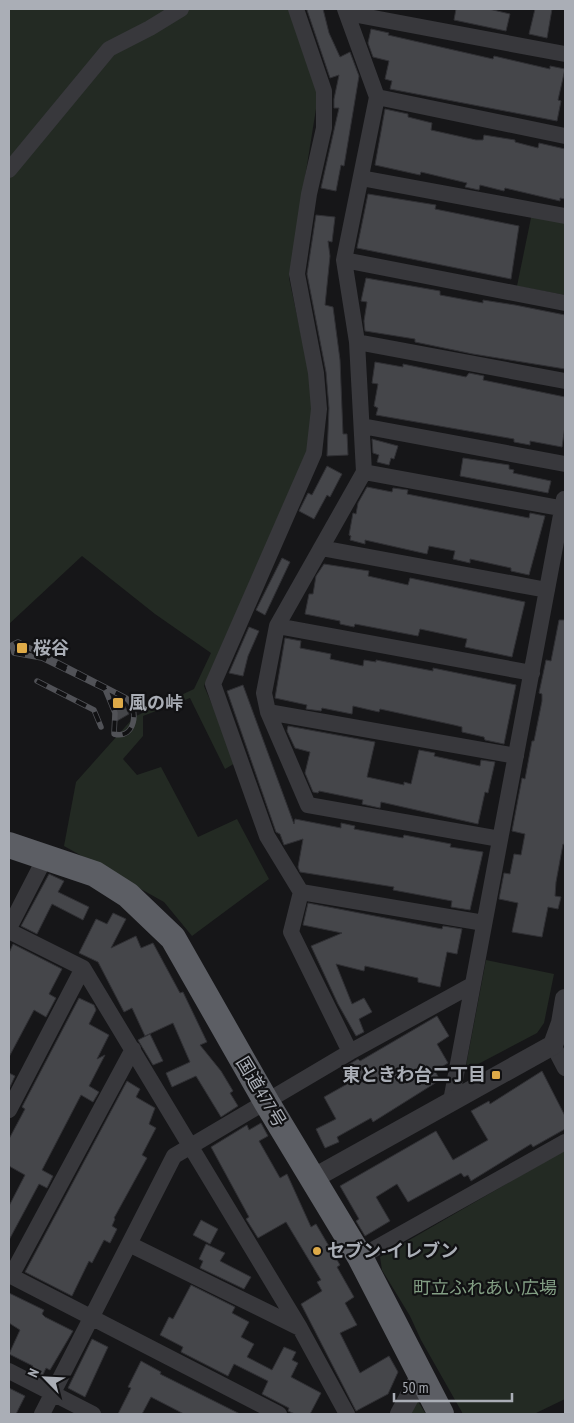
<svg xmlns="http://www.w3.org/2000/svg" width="574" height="1423" font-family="'PT Sans Narrow','Noto Sans JP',sans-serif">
<rect width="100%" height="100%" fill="#161618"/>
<path fill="#232a23" d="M9,9H293L319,90L289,278L309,372L313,420L307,460L204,686L237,762L225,769L190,698L143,716V736L123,759L137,775L161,767L198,837L237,819L269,879L192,936L164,902L64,846L76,782L134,717L194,689L211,653L155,614L82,556L9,624Z
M532,213L565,219V295L517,286Z
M486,960L554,974L544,1023L537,1033L465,1071Z
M565,1150V1399L534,1414H463L421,1340L410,1316L382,1270L380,1257Z
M417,1400L426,1414H403Z"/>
<path fill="#45464a" stroke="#303034" d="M310,9H323L329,33L340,57L350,52L359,76L344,166L341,165L336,191L321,188L339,108H334V99L339,75L330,78L307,10Z
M456,9H489L510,14L506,31L454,20Z
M535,9H552L547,38L529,34Z
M371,29L389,33L388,35L493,59L494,56L550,69V66L565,69L558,100L561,101L557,121L390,89L392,81L385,79L389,61L373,57L368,43Z
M385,109L408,114V117L432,123L431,130L476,140H483L484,135L515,140V142L538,148L539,143L565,149V199L560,198V201L505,188L504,191L480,185L479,190L465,187L467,183L421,172L420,175L375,165Z
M368,194L436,205L435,209L519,226L511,279L357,248Z
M316,215L335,217L332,242L328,241L330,256L325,305L333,307L340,360L343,434H347L348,455L327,456L329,408L326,372L307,274Z
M366,278L440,291V295L483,303V300L515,305L565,315V369L473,354L415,342V339L365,331L364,321L367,302L361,301Z
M375,362L403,367V364L466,377L469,373L484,376L483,380L565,397V426L562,447L530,441V445L514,442V439L376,415L378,408L374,406L378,384L372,383Z
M372,439L398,446L394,459L391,458L389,465L377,462L379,455L373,453Z
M463,458L509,465V469L514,470L513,473L551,481L548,493L460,476Z
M327,466L342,474L330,497L327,495L314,519L299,511L308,493L312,495Z
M367,487L392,492L393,488L408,490L407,494L529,518L530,513L545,516L529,575L511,571V568L470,559V563L453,559L455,551L429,546L427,554L365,540V544L350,540L351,536L349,535L353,513L356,514L358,503Z
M282,558L290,562L265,615L256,610Z
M324,564L369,571L368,576L408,585L410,578L525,602L512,657L465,647L467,639L420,629L418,636L355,624L354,627L340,624V621L305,614L309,594H313L316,576Z
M559,620H565V845L563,844L556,882L555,896L561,897L558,909L548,907L542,937L512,932L518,903L499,899L504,873L510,874L514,854L521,855L525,834L512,831L522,778L525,779L532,741H534L542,701V694L539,693L546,660L551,661Z
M249,627L259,631L248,656L243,676L229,673Z
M285,638L301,641L300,648L331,654L330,659L363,666L364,660L376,662V660L433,671V668L516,685L504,744L485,740L484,737L462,732V727L454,725L380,709L379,712L353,706L352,714L322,708L321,711L306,709L307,705L275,698Z
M243,685L294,824L295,819L341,828V823L355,826L354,829L403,838L404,835L451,844L450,847L483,852L470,910L451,907L452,901L393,890L394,887L300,872L298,867L303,839L284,845L280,834L276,832L227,691Z
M121,699L129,714L117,721L110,707Z
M288,726L375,742L367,777L404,785V782L411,784L419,750L435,753L434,756L480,766L481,760L495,762L488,793L485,792L478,824L381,802L380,808L362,804L363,800L319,791L318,793L313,792L305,773L310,752L295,748L287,731Z
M49,874L64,881L58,892L89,907L83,920L52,904L37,934L21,926Z
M308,903L442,929L443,926L462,929L457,954L447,952L440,987L418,982V978L365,966L364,971L336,964L352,1004L364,998L372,1012L359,1019L364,1032L356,1036L338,1004L311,946L342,933L303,925Z
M113,913L126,919L111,948L136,936L141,948L153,943L180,993L183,992L207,1042L200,1045L221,1071L233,1091L230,1093L238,1106L221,1117L196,1076L172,1087L166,1073L190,1062L173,1023L145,1036L132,1008L124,1012L98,962L79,953L96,919L107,924Z
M13,944L62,969L49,994L56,998L46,1017L34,1010L9,1057V953Z
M79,998L94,1005L96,1010L89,1024L109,1035L97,1059L105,1055L89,1086L99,1092L93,1102L81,1095L42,1170L53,1176L47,1188L39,1184L9,1240V1206L25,1175L9,1166V1139L25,1109L22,1107Z
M437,1016L449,1036L437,1044L448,1063L435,1071L440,1080L373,1122L371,1118L337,1137L339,1142L325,1148L316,1129L336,1119L324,1097L349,1083L341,1069L358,1059L360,1061Z
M150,1034L163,1061L153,1065L138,1040Z
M542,1071L565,1116V1129L533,1147L531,1144L471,1181L468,1175L464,1177L461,1173L408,1202L397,1184L376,1197L390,1221L365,1236L356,1221L359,1219L340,1186L436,1131L453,1160L488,1140L471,1111L489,1101L490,1104Z
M9,1073L15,1076L9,1089Z
M127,1081L140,1089L136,1097L155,1108L149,1124L156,1128L142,1155L147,1158L114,1218L115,1219L112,1226L117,1229L110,1243L104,1240L92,1263L89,1261L72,1296L25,1272Z
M261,1123L268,1136L259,1141L280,1178L287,1174L311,1227L316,1224L340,1265L337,1267L354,1297L345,1303L357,1325L340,1333L360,1373L389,1356L398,1372L388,1394L356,1411L301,1304L322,1291L317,1282L321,1280L286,1222L258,1238L246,1219L249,1217L211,1147L247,1125L249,1130Z
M201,1220L218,1229L210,1244L193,1235Z
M206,1244L225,1253L220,1261L251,1277L244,1289L200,1268L203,1261L199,1259Z
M191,1285L235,1307L232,1313L249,1322L241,1337L254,1344L247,1357L272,1370L284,1347L296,1352L292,1360L298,1363L291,1377L321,1393L310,1414H295L288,1411L289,1408L262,1394L268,1381L234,1364L228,1376L181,1352L183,1347L160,1335L169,1317L173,1319Z
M9,1293L44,1310L42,1314L45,1317L73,1331L50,1370L46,1368L42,1377L30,1371L33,1366L9,1354L20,1330L9,1323Z
M92,1339L108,1347L85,1397L68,1388Z
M141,1361L161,1372L160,1374L240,1414H184L151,1397L142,1414H118L131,1388L128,1387Z
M9,1388L25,1396L16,1414H9Z"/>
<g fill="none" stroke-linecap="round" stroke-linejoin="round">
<path stroke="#38383c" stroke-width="16" d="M296,9L324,91V128L309,194L297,274L316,373L319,409L314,453L213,684L267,836L301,892
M345,9L377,97L344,260L357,342L364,472L277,626L264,693L268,712L308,805L500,839
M347,13L565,54
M377,97L565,136
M9,170L109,49L150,28L181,9
M361,178L565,216
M344,260L565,303
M357,342L565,381
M362,426L565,464
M364,472L565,509
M321,548L547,590
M277,626L532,673
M268,712L516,756
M9,928L46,856
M9,931L83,968L300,1328L347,1414
M553,1045L565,1068
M350,1052L291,932L301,892L484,923
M451,1101L564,499
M9,1110L83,968
M129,1244L300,1328
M360,1257L565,1142
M9,1275L279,1414
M11,1276L133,1049
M9,1371L93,1414
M42,1414L174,1156L350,1052L472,985"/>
<path stroke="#38383c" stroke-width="20" d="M314,1178L553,1045L561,1023L565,999
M400,1414L422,1373"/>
<path stroke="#5c5e64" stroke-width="26" d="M9,845L95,874L128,895L173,938L267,1103L360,1257L441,1414"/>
<g stroke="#515257" stroke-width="5.5">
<path id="rail" d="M18,642L126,698C140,709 135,740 114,734L115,713L105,689L42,658L14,653L12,645Z
M37,681L94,710L101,727"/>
</g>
<use href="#rail" stroke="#111113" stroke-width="4" stroke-dasharray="11" stroke-linecap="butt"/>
</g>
<g fill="#deaa48" stroke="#111113" stroke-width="2">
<rect x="16" y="642" width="12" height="12" rx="2.5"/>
<rect x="112" y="697" width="12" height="12" rx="2.5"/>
<rect x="491" y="1070" width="10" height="10" rx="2.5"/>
<circle cx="317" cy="1251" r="5"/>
</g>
<g text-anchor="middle" stroke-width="4.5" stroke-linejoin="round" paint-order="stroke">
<g font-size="18" font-weight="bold" fill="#aaaeb6" stroke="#111113" text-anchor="start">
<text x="33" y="654">桜谷</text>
<text x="129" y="709">風の峠</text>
<text x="486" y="1081" text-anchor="end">東ときわ台二丁目</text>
<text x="327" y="1257">セブン-イレブン</text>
</g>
<g font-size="18" fill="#aaaeb6" stroke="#111113">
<text transform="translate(261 1092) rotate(59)" y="6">国道477号</text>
</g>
<g font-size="18" fill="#839f84" stroke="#111113">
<text x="485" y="1294">町立ふれあい広場</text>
</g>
</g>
<rect width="574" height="1423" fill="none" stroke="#aaaeb6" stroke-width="20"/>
<g transform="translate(45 1378) rotate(294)" stroke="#111113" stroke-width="4" paint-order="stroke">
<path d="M0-4L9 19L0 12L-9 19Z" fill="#aaaeb6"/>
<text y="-8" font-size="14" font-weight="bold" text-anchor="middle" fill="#aaaeb6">N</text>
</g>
<path d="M394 1393v8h118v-8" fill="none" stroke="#aaaeb6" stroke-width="2.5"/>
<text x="402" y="1393" font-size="15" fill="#aaaeb6" stroke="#111113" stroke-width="4" paint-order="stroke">50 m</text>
</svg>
